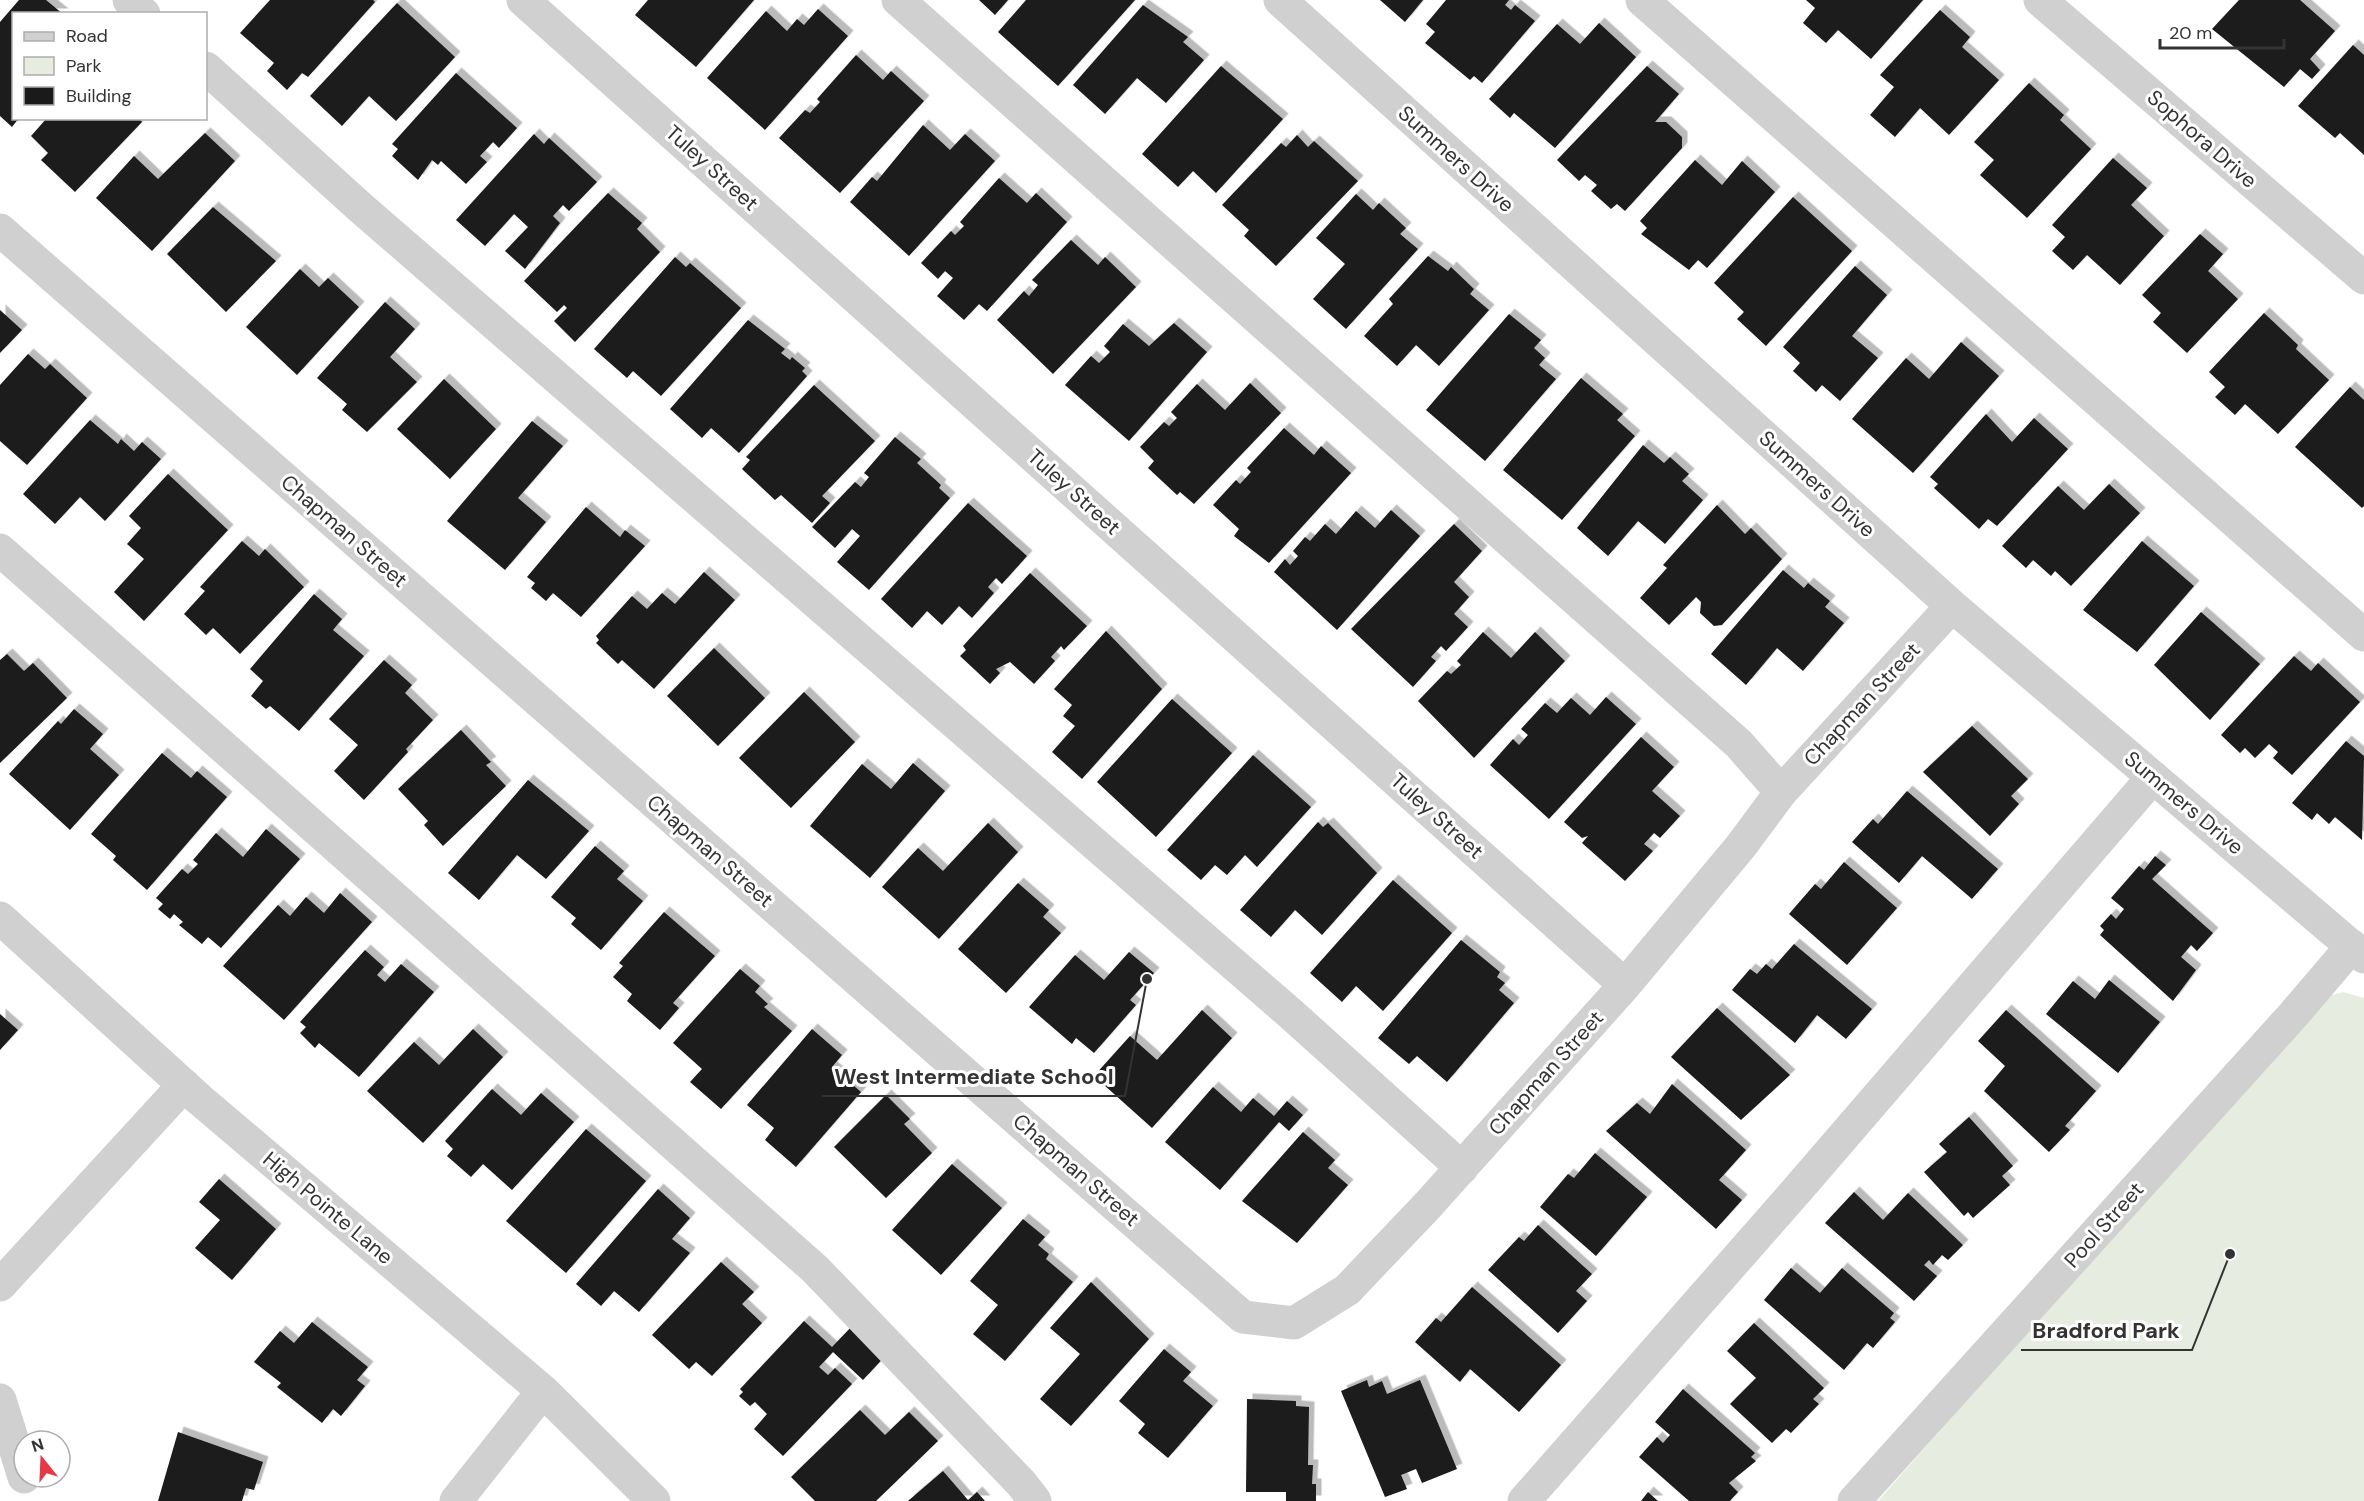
<svg xmlns="http://www.w3.org/2000/svg" width="2364" height="1501" font-family="'DM Sans',sans-serif">
<defs>
<filter id="shadow"><feDropShadow dx="5.5" dy="-5.5" stdDeviation="0" flood-color="#0004"/></filter>
</defs>
<rect width="100%" height="100%" fill="#fff"/>
<path fill="#e6ecdf" d="M2343,992L2364,998V1501H1878L2313,1007L2325,997Z"/>
<path fill="#1a1a1a" filter="url(#shadow)" d="M19,0H46L63,14H14V118H19L12,127L0,116V22Z
M270,0H373L375,2L308,77L302,73L287,90L267,71L274,63L240,33Z
M648,0H754L696,67L635,15Z
M979,0H1008L995,15Z
M1026,0H1135L1058,86L998,32Z
M1380,0H1423L1405,22Z
M1446,0H1509L1505,5L1511,10L1515,5L1535,21L1482,83L1474,76L1470,80L1425,43L1435,32L1426,24Z
M1806,0H1923L1871,59L1838,30L1826,43L1803,23L1815,8Z
M2239,0H2300L2335,31L2310,59L2320,70L2312,79L2300,69L2284,87L2212,29Z
M397,3L455,57L396,121L369,96L342,126L310,96Z
M1143,5L1188,37L1183,42L1204,60L1166,103L1137,78L1105,114L1073,85Z
M818,9L848,36L765,130L707,78L766,11L787,31L797,19L804,25Z
M1940,10L1970,37L1962,47L1999,80L1949,135L1920,108L1895,137L1870,115L1894,87L1880,75Z
M1599,23L1636,57L1555,148L1514,113L1510,118L1489,99L1557,24L1580,44Z
M2353,45L2364,55V155L2340,133L2335,138L2298,106Z
M856,55L883,80L891,71L924,101L840,193L779,138L805,110L810,113L820,102L817,99Z
M1221,66L1283,119L1216,193L1193,171L1178,187L1142,154Z
M1647,66L1679,94L1655,122H1666L1682,137V148L1625,211L1617,204L1611,209L1591,191L1597,185L1585,175L1579,181L1557,160Z
M456,73L517,128L499,148L493,142L480,156L487,162L466,184L441,161L438,165L432,160L418,180L392,156L398,149L392,144Z
M2029,83L2064,115L2060,120L2091,149L2027,218L1980,175L1994,160L1974,142Z
M47,118H139L142,122L75,192L41,160L48,153L31,136Z
M923,125L950,150L965,134L995,161L909,256L850,202L872,177L877,181Z
M205,133L235,161L152,251L96,198L134,156L158,179Z
M534,134L544,144L549,138L597,182L569,211L563,205L553,216L560,223L525,269L505,251L528,227L514,214L485,246L456,220Z
M1297,135L1308,147L1314,141L1358,181L1276,266L1244,236L1249,230L1222,205L1281,143L1286,147Z
M2113,158L2147,188L2131,205L2164,236L2120,285L2087,255L2073,270L2052,251L2065,237L2052,225Z
M1695,160L1722,185L1742,161L1775,192L1707,268L1698,260L1689,270L1641,234L1647,228L1640,221Z
M999,178L1027,203L1036,193L1067,222L987,311L979,304L964,320L937,296L953,278L945,271L938,279L921,263L951,231L955,235L964,226L960,222Z
M608,193L642,223L637,229L660,252L575,342L554,321L567,308L564,305L557,312L524,281Z
M1356,194L1373,210L1379,203L1406,228L1400,234L1418,249L1346,329L1313,299L1345,264L1316,238Z
M1793,197L1852,251L1766,346L1737,319L1744,312L1714,283Z
M213,207L276,261L226,312L167,254Z
M2200,234L2223,254L2208,271L2238,299L2187,353L2153,322L2161,313L2142,295Z
M1071,240L1098,265L1105,257L1136,287L1053,374L997,320L1024,291L1029,296L1038,285L1032,280Z
M1428,256L1448,271L1451,267L1474,289L1470,294L1489,310L1439,366L1416,345L1397,366L1364,336L1393,304L1389,299Z
M675,257L686,267L690,263L741,308L661,396L633,371L627,378L594,349Z
M1855,266L1887,295L1852,336L1878,358L1840,401L1822,385L1816,392L1793,371L1800,363L1783,347Z
M300,269L319,287L328,278L359,307L297,375L246,327Z
M385,302L415,329L390,357L417,382L367,432L342,410L347,404L317,378Z
M0,310L22,330L0,353Z
M2264,313L2298,345L2296,349L2329,380L2278,434L2245,404L2235,415L2215,397L2225,387L2209,372Z
M1509,314L1541,340L1534,348L1545,358L1539,365L1556,379L1485,461L1426,410Z
M748,320L785,349L781,353L790,360L792,357L805,368L802,371L807,376L739,453L711,428L702,438L670,409Z
M1174,323L1207,352L1129,441L1065,385L1091,356L1099,363L1110,352L1104,346L1123,324L1149,346Z
M1961,342L1999,376L1913,473L1852,419L1906,358L1929,379Z
M28,354L45,369L50,364L87,398L27,465L0,441V385Z
M1581,378L1623,414L1617,420L1635,436L1562,520L1503,470Z
M444,379L496,429L450,479L397,429Z
M1250,383L1281,413L1194,504L1180,492L1177,495L1148,468L1154,461L1140,447L1164,422L1169,426L1177,418L1171,412L1197,384L1225,410Z
M814,385L875,441L822,496L830,503L812,523L781,495L775,500L742,469L750,460L746,457Z
M2350,387L2364,400V506L2362,508L2295,447Z
M1986,414L2012,442L2034,418L2068,449L1997,526L1988,519L1979,529L1934,488L1938,484L1930,477Z
M90,420L118,444L121,439L134,451L142,442L161,459L105,521L80,497L55,524L23,494Z
M532,421L563,446L518,498L546,522L505,570L447,521Z
M1284,428L1314,455L1321,446L1351,473L1269,563L1234,536L1239,529L1213,505L1236,480L1240,484L1251,472L1247,468Z
M895,437L921,459L917,463L941,485L939,488L950,498L869,590L837,562L860,536L852,529L835,548L812,527L855,482L861,487L869,477L864,473Z
M1643,445L1664,463L1670,457L1689,474L1682,481L1703,500L1665,544L1638,521L1608,556L1577,528Z
M168,474L228,530L144,621L114,592L144,559L127,544L141,528L129,516Z
M2109,484L2140,513L2071,586L2055,571L2051,576L2033,560L2026,568L2002,546L2058,486L2084,510Z
M968,503L1027,556L1002,584L996,578L988,587L994,593L972,618L959,606L942,625L927,611L912,628L881,599Z
M1717,505L1745,534L1751,528L1782,559L1722,625L1714,626L1700,613L1701,602L1696,597L1669,625L1640,598L1667,568L1663,565Z
M586,507L620,537L625,530L645,546L581,617L553,593L546,601L531,588L535,583L527,577Z
M1391,510L1420,536L1337,630L1274,572L1285,559L1290,565L1298,556L1293,551L1305,537L1310,541L1325,524L1336,534L1356,511L1375,528Z
M1454,524L1482,551L1454,582L1469,597L1454,614L1468,627L1446,651L1441,646L1431,657L1436,661L1413,687L1351,629Z
M242,541L259,556L265,549L304,587L240,654L213,628L206,635L184,614L205,591L200,587Z
M2142,541L2194,586L2137,652L2083,610Z
M1783,570L1804,588L1808,583L1830,601L1825,607L1844,623L1803,671L1777,648L1746,685L1711,654Z
M704,572L735,600L654,689L622,660L618,664L596,643L599,640L596,636L632,596L647,609L662,593L675,604Z
M1030,573L1087,626L1064,650L1061,646L1051,657L1055,661L1034,684L1010,662L996,669L1000,673L990,684L960,656L966,650L963,646Z
M314,594L342,619L333,630L364,656L299,731L270,706L266,709L251,696L263,681L250,669Z
M2201,612L2260,664L2210,720L2154,665Z
M1106,631L1162,689L1082,779L1052,752L1075,726L1063,716L1072,705L1054,689Z
M1483,632L1511,658L1535,632L1565,661L1474,758L1418,701L1447,671L1451,674L1461,665L1457,661Z
M714,648L765,698L718,746L667,696Z
M7,654L24,671L33,663L67,698L0,763V660Z
M2294,656L2311,671L2318,663L2360,702L2292,775L2273,758L2278,752L2269,744L2255,758L2245,748L2240,753L2221,735Z
M384,660L412,685L405,693L433,720L406,749L408,752L364,800L334,771L358,745L329,719Z
M804,692L855,742L791,808L739,758Z
M1606,697L1636,724L1549,819L1490,765L1513,739L1519,745L1528,735L1521,729L1545,703L1557,713L1571,698L1590,715Z
M1172,699L1232,753L1156,837L1097,782Z
M74,709L103,734L90,749L119,775L70,830L9,774L58,721L61,724Z
M1972,726L2028,779L2011,796L2019,804L1990,836L1923,772Z
M461,730L491,762L486,765L506,786L443,846L424,825L428,821L398,789Z
M1641,737L1674,767L1652,791L1680,816L1660,838L1654,833L1644,844L1653,851L1625,881L1582,843L1588,836L1582,838L1564,822Z
M2346,741L2364,756L2362,840L2335,817L2329,824L2317,813L2312,820L2292,803Z
M162,753L191,778L197,771L227,797L147,890L113,860L116,856L91,834Z
M1253,755L1311,807L1257,867L1245,855L1227,875L1215,865L1201,880L1167,850Z
M913,763L945,791L870,878L810,826L862,764L891,789Z
M528,780L589,831L546,879L517,855L479,900L448,873Z
M1907,791L1998,869L1972,899L1922,856L1899,883L1852,842L1873,819L1878,824Z
M1318,822L1323,827L1328,823L1377,873L1322,935L1295,910L1271,937L1240,910Z
M988,823L1018,852L939,939L882,887L918,848L943,871Z
M266,829L300,859L221,948L208,937L202,944L179,925L183,922L174,914L170,919L158,909L163,904L156,898L182,869L188,874L198,864L193,860L216,833L243,857Z
M595,846L624,871L617,879L643,901L601,950L571,924L576,918L551,897Z
M2155,856L2166,865L2152,879L2213,933L2197,951L2191,945L2181,957L2196,970L2173,1001L2100,935L2104,930L2100,926L2111,914L2116,919L2124,909L2111,898L2139,866L2144,870Z
M1844,862L1897,908L1847,965L1789,914L1815,884L1821,889Z
M1393,880L1452,933L1383,1011L1356,986L1342,1002L1310,973Z
M1018,883L1049,910L1043,917L1061,933L1006,993L958,949Z
M340,893L372,922L284,1020L223,966L278,905L290,916L306,897L324,913Z
M664,912L715,956L673,1003L679,1008L660,1030L627,1001L632,994L613,977L623,966L619,963Z
M1461,940L1500,972L1497,977L1505,983L1499,990L1514,1003L1447,1082L1417,1056L1409,1064L1378,1038Z
M1794,944L1872,1009L1846,1039L1817,1015L1795,1043L1732,990L1750,969L1757,974L1766,964L1772,969Z
M365,950L384,967L377,975L385,982L401,964L434,992L359,1077L319,1043L315,1048L300,1033L306,1027L300,1022Z
M1129,952L1154,973L1130,1000L1136,1005L1094,1053L1076,1038L1072,1044L1029,1007L1075,955L1104,980Z
M740,969L760,986L755,992L768,1004L764,1007L792,1031L721,1109L690,1082L702,1069L673,1043Z
M2109,980L2160,1022L2118,1073L2046,1014L2073,981L2095,999Z
M1717,1008L1790,1075L1741,1120L1671,1057Z
M1202,1010L1232,1038L1152,1128L1094,1076L1130,1036L1157,1060Z
M2006,1010L2096,1091L2065,1126L2070,1130L2049,1152L1984,1091L2005,1066L1978,1041Z
M0,1014L18,1030L0,1050Z
M473,1029L503,1057L423,1143L367,1091L414,1042L439,1065Z
M812,1029L842,1055L832,1067L861,1092L796,1167L765,1140L774,1128L747,1105Z
M1672,1084L1746,1150L1719,1180L1742,1200L1716,1229L1606,1131L1637,1103L1650,1114Z
M1213,1087L1241,1112L1253,1098L1274,1116L1287,1101L1303,1115L1289,1131L1279,1122L1220,1190L1165,1142Z
M492,1089L521,1115L541,1093L574,1122L512,1190L483,1164L471,1177L447,1156L453,1149L445,1141Z
M886,1095L910,1119L904,1124L932,1153L886,1198L834,1147Z
M1969,1117L2013,1166L2002,1176L2010,1185L1973,1218L1968,1212L1964,1216L1924,1172L1947,1152L1939,1144Z
M586,1129L646,1181L566,1273L506,1221Z
M1303,1132L1335,1160L1328,1168L1348,1185L1297,1243L1242,1201Z
M1595,1153L1647,1197L1596,1256L1540,1207L1568,1174L1574,1178Z
M952,1164L1002,1208L941,1275L892,1230Z
M219,1179L276,1229L232,1280L195,1248L220,1220L199,1202Z
M658,1189L690,1218L672,1239L690,1253L639,1312L614,1291L601,1306L576,1284Z
M1854,1192L1883,1220L1908,1193L1963,1245L1948,1260L1942,1255L1933,1265L1929,1260L1924,1265L1937,1276L1914,1301L1825,1223Z
M1023,1219L1045,1237L1038,1245L1049,1254L1046,1259L1073,1282L1005,1361L973,1334L998,1305L970,1281Z
M1538,1225L1592,1274L1576,1291L1587,1301L1558,1333L1488,1270L1519,1237L1524,1241Z
M721,1262L754,1292L742,1304L762,1323L712,1376L696,1362L689,1369L652,1335Z
M1791,1268L1820,1293L1842,1268L1894,1313L1890,1318L1895,1322L1873,1348L1867,1343L1844,1370L1764,1300Z
M1091,1282L1149,1339L1071,1426L1040,1399L1080,1354L1050,1328Z
M1472,1287L1561,1365L1519,1412L1470,1369L1460,1382L1415,1342L1436,1318L1441,1322Z
M804,1321L832,1347L857,1321L889,1352L863,1380L833,1352L819,1367L828,1375L835,1368L852,1384L783,1456L754,1429L767,1414L755,1402L750,1406L739,1396L743,1392L740,1389Z
M312,1322L368,1367L357,1380L365,1386L341,1416L333,1409L322,1423L277,1387L281,1383L254,1362L280,1331L294,1343Z
M1754,1323L1824,1388L1813,1399L1819,1404L1791,1433L1786,1429L1772,1443L1730,1404L1756,1378L1727,1351Z
M1164,1349L1191,1372L1183,1381L1213,1406L1168,1458L1138,1433L1145,1424L1119,1401Z
M1367,1380L1369,1387L1382,1381L1387,1394L1420,1380L1457,1469L1422,1483L1416,1469L1401,1475L1407,1489L1385,1497L1341,1391Z
M1683,1389L1755,1453L1751,1457L1756,1461L1729,1483L1738,1492L1730,1501H1689L1639,1457L1657,1437L1663,1443L1670,1435L1655,1422Z
M1247,1399L1296,1401V1406L1309,1407L1308,1465H1313L1312,1484H1316V1501H1286V1492H1246Z
M860,1410L885,1435L909,1412L938,1441L876,1501H815L791,1477Z
M178,1432L263,1462L254,1490L246,1488L242,1501H158Z
M943,1471L968,1500L977,1492L985,1501H908Z
M1648,1492L1658,1501H1641Z"/>
<g fill="none" stroke-linecap="round" stroke-linejoin="round">
<path stroke="#d0d0d0" stroke-width="33" d="M129,0L144,14
M523,0L1625,985
M898,0L1739,744L1781,792
M1280,0L1952,606L2364,957
M1642,0L2364,635
M2040,0L2364,278
M206,68L361,208L1291,1014L1462,1168
M0,230L1243,1317L1294,1323L1347,1290L1428,1205L1625,985L1741,846L1781,792L1952,606
M0,550L815,1269L1021,1483L1035,1501
M0,918L199,1099L543,1391L654,1501
M0,1285L184,1085
M0,1400L24,1477
M456,1501L543,1391
M1524,1501L1798,1189L2153,777
M1854,1501L2294,1014L2352,946"/>
</g>
<g text-anchor="middle" stroke-width="6" stroke-linejoin="round" paint-order="stroke">
<g font-size="21" fill="#333" stroke="#fff">
<text transform="translate(2202 139) rotate(41)" y="7">Sophora Drive</text>
<text transform="translate(1456 159) rotate(42)" y="7">Summers Drive</text>
<text transform="translate(712 168) rotate(42)" y="7">Tuley Street</text>
<text transform="translate(1817 484) rotate(42)" y="7">Summers Drive</text>
<text transform="translate(1074 492) rotate(42)" y="7">Tuley Street</text>
<text transform="translate(344 531) rotate(41)" y="7">Chapman Street</text>
<text transform="translate(1862 704) rotate(-47)" y="7">Chapman Street</text>
<text transform="translate(2184 803) rotate(40)" y="7">Summers Drive</text>
<text transform="translate(1437 816) rotate(42)" y="7">Tuley Street</text>
<text transform="translate(710 851) rotate(41)" y="7">Chapman Street</text>
<text transform="translate(1546 1073) rotate(-48)" y="7">Chapman Street</text>
<text transform="translate(1076 1170) rotate(41)" y="7">Chapman Street</text>
<text transform="translate(328 1208) rotate(40)" y="7">High Pointe Lane</text>
<text transform="translate(2104 1225) rotate(-48)" y="7">Pool Street</text>
</g>
</g>
<path fill="none" stroke="#333" stroke-width="2" d="M1147 979L1125 1096H822M2230 1254L2192 1350H2021"/>
<g fill="#333" stroke="#fff" stroke-width="2">
<circle cx="1147" cy="979" r="6"/>
<circle cx="2230" cy="1254" r="6"/>
</g>
<g font-size="22" text-anchor="middle" font-weight="bold" fill="#333" stroke="#fff" stroke-width="6" stroke-linejoin="round" paint-order="stroke">
<text x="974" y="1084">West Intermediate School</text>
<text x="2106" y="1338">Bradford Park</text>
</g>
<rect x="12" y="12" width="195" height="108" fill="#ffffff" stroke="#adadad" stroke-width="1.5"/>
<rect x="24" y="32" width="30" height="9" fill="#d0d0d0" stroke="#adadad" stroke-width="1.5"/>
<text x="66" y="42" font-size="18" fill="#333333">Road</text>
<rect x="24" y="57" width="30" height="18" fill="#e6ecdf" stroke="#adadad" stroke-width="1.5"/>
<text x="66" y="72" font-size="18" fill="#333333">Park</text>
<rect x="24" y="87" width="30" height="18" fill="#1a1a1a" stroke="#adadad" stroke-width="1.5"/>
<text x="66" y="102" font-size="18" fill="#333333">Building</text>
<g transform="translate(42 1459) rotate(342)"><circle r="28" fill="#ffffff" stroke="#adadad" stroke-width="1.5"/>
<path d="M0-4.5L10 22L0 15L-10 22Z" fill="#e63946"/>
<text y="-9" font-size="16" font-weight="bold" text-anchor="middle" fill="#333333">N</text>
</g>
<path d="M2160 39v9h124v-9" fill="none" stroke="#333333" stroke-width="3"/>
<text x="2169" y="39" font-size="18" fill="#333333" stroke="#ffffff" stroke-width="4.5" paint-order="stroke">20 m</text>
</svg>
